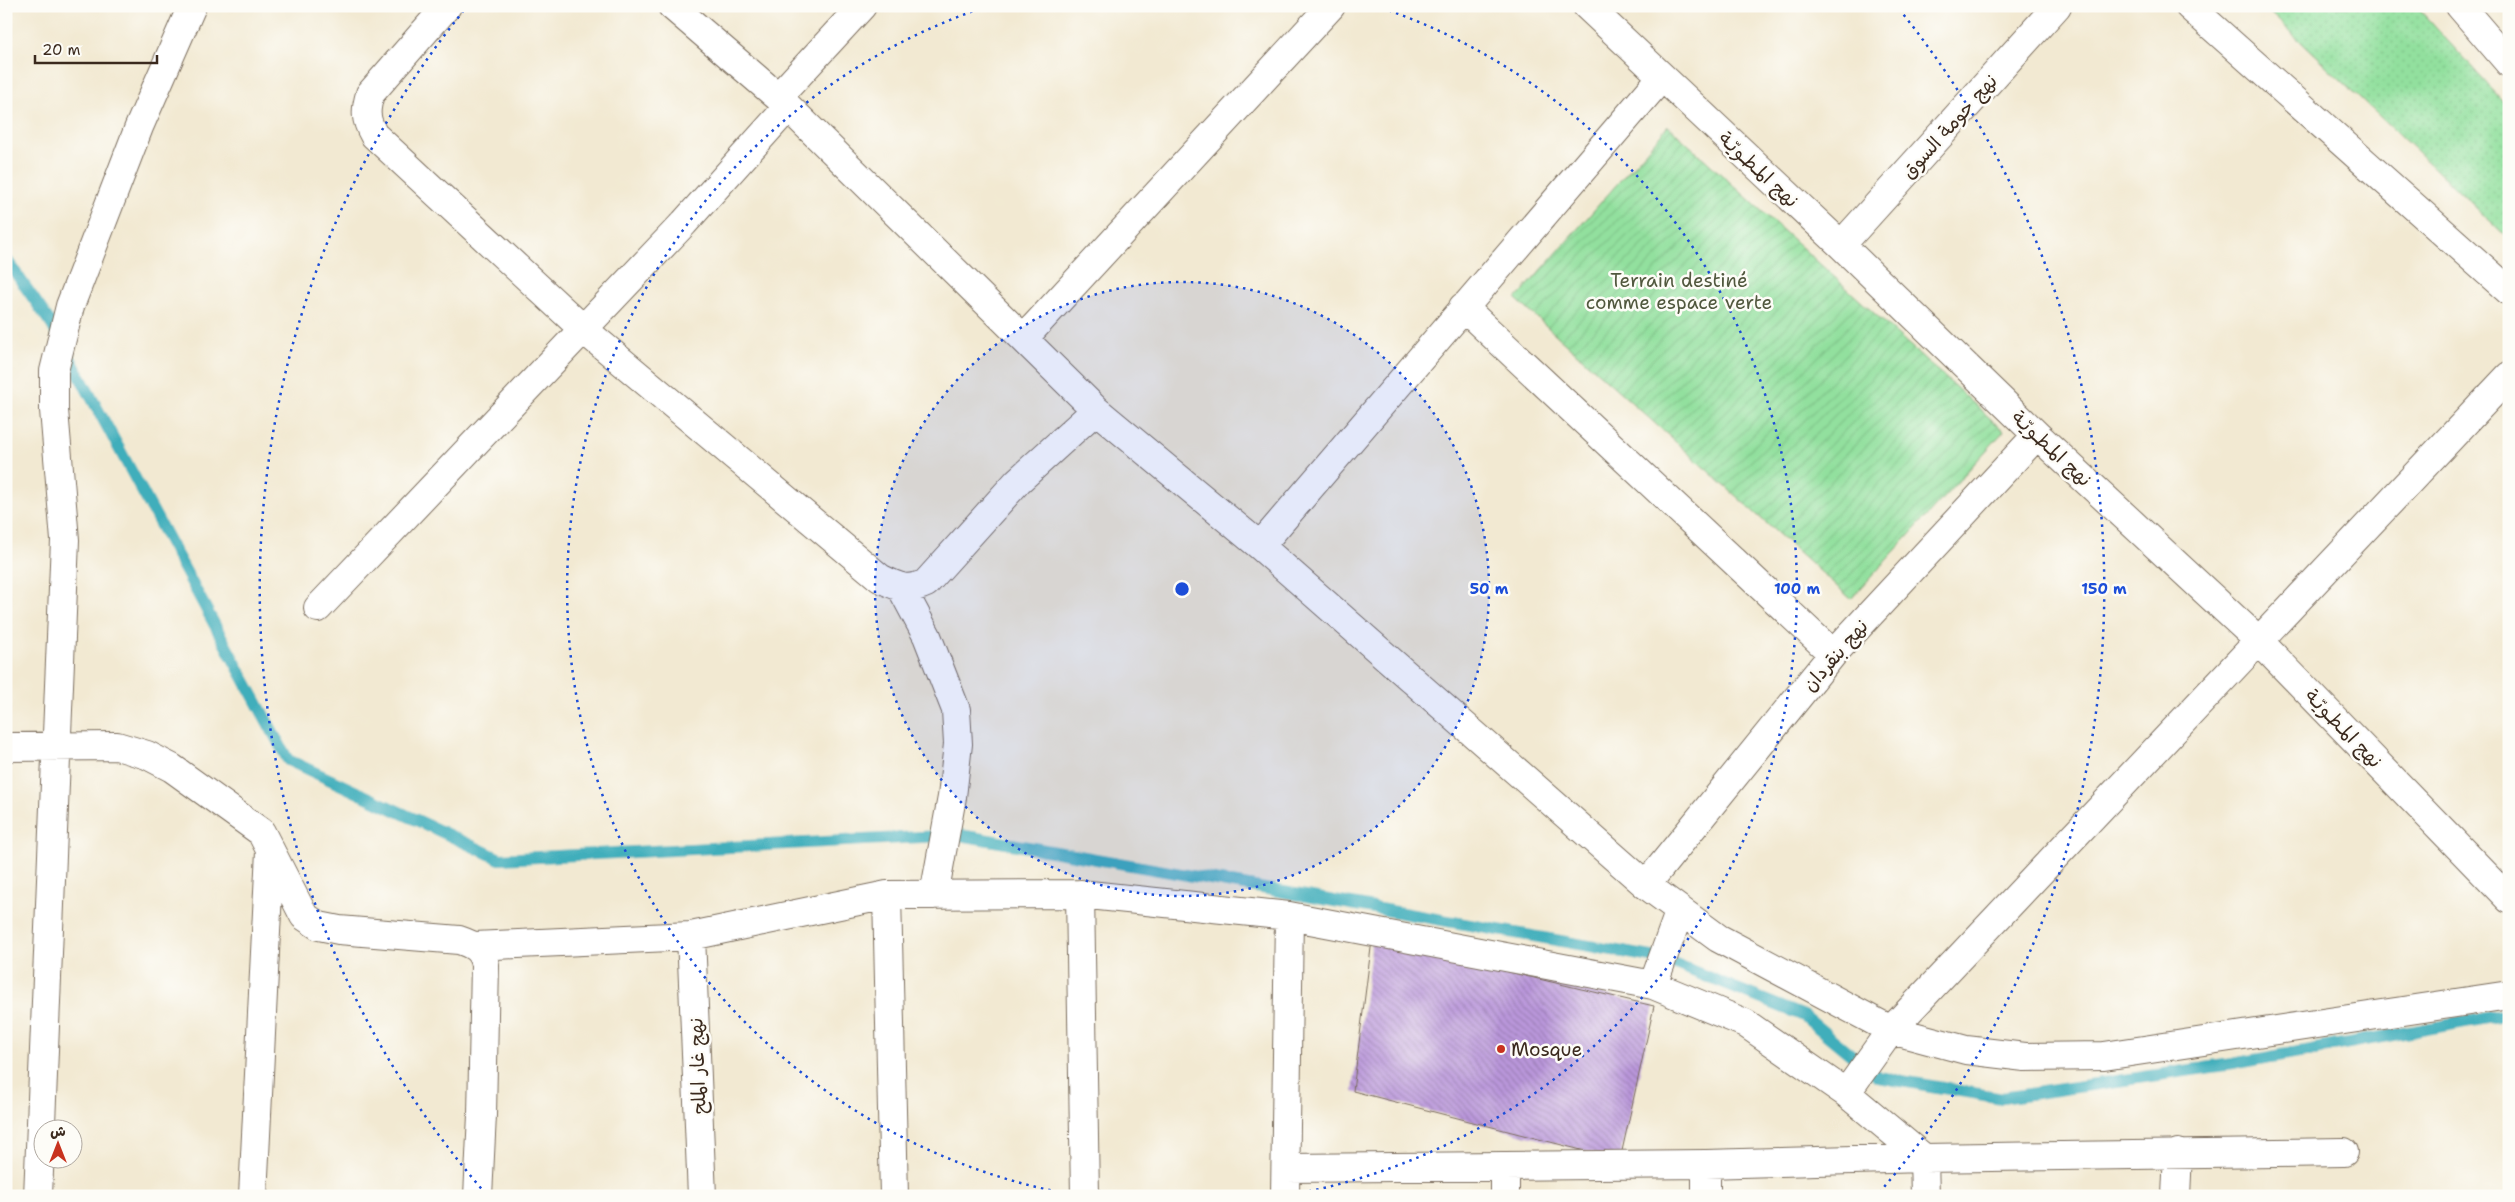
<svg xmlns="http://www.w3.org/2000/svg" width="2515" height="1202" font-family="'Shantell Sans','Playpen Sans Arabic',sans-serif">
<defs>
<pattern id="park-dots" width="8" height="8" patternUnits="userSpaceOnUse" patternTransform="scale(1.25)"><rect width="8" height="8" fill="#92e09e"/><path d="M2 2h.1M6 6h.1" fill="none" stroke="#7fc088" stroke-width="1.8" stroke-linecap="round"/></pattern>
<pattern id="garden-furrows" width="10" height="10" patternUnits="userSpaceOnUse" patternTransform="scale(1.25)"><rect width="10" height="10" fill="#92e09e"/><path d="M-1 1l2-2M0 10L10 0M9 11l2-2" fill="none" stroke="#7fc088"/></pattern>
<pattern id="building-back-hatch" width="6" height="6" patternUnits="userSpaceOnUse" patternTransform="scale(1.25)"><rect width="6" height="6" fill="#ba97db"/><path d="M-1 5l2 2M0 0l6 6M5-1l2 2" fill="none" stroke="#987bb1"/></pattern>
</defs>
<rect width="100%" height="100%" fill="#fdfcf7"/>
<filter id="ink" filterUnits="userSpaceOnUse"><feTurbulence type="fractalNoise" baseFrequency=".02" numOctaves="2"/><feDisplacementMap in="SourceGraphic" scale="10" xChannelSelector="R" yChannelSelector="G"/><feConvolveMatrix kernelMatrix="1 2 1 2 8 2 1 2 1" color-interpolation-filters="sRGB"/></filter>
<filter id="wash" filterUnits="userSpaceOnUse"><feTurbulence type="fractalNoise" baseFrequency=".0096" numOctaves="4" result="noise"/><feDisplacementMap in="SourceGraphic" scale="20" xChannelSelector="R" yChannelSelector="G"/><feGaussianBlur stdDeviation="1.12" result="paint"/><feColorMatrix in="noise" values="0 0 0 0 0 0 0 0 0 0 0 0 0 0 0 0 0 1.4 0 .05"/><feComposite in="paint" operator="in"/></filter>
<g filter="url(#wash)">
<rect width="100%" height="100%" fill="#f2e9d2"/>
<path fill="url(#park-dots)" stroke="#66855e" d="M2263,6H2416L2509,108V239Z"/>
<path fill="url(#garden-furrows)" stroke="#66855e" d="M1668,126L2004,431L1851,599L1516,299Z"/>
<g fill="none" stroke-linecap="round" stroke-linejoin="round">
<path stroke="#3faebb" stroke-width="12" d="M6,259L52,325L288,760L500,859L960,835L1663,959L1804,1016L1878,1077L2002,1098L2232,1064L2509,1014"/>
</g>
<g id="blocks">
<path fill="url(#building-back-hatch)" d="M1372,940L1654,1006L1620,1160L1353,1091Z"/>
</g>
</g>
<g filter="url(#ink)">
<use href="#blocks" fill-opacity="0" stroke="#7b6d5d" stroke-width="1"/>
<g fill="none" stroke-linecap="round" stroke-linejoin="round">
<g stroke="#7b6d5d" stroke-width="30">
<path id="minor" d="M447,6L370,94C365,111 365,119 374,135L583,329L880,578C898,587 907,592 926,583L1018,481L1096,410
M672,6L778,97L1096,410L1260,546L1646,885L1718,938L1891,1030L1966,1050L2025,1057L2104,1056L2509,995
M1587,6L1841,245L2037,435L2258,640L2509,899
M2189,6L2509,291
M2460,6L2509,63
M778,97L862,6
M1841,245L2057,6
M1463,307L1833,654
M1025,337L1331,6
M1260,546L1661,78
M902,589L927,636L956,710L958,744L952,797L934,895
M318,608L684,223L788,107
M6,747L117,746L147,755L172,768L261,832L304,916L319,926L339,930L459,940C474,945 482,949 485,965L482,1115L478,1196
M1646,885L1833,654L2037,435
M1080,894L1085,1196
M887,895L894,1196
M691,936L702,1196
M475,946L691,936L887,895L1080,894L1289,916L1653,985L1745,1023L1846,1093L1924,1158L1925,1196
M1653,985L1680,910
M1846,1093L1891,1030L2509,376
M1706,1164V1196
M1505,1166V1196
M1286,1168L1706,1164L1924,1158L2344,1152
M38,1196L65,540L54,410V371L70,306L139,127L192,6
M253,1196L270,851
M1285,1196L1289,916
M2176,1196L2178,1153"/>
</g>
<use href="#minor" stroke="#fff" stroke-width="28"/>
</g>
</g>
<circle cx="1182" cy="589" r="307" fill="#1d4ed8" fill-opacity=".12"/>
<g fill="none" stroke="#1d4ed8" stroke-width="2.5" stroke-dasharray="2.5 5">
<circle cx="1182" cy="589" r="307"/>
<path d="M1080 1196A615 615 0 0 1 982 8M1382 8A615 615 0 0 1 1284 1196"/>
<path d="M486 1194A922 922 0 0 1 465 9M1899 9A922 922 0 0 1 1878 1194"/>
</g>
<circle fill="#c8321e" stroke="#fdfcf7" stroke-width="2" cx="1501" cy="1049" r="5"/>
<g text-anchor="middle" stroke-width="5" stroke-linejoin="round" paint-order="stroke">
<g font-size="19" fill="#3b2a1e" stroke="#fdfcf7">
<text transform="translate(1949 126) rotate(-48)" y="7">نهج حومة السوق</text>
<text transform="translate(1759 169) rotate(43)" y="7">نهج المـطـويّـة</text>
<text transform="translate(2052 448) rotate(43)" y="7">نهج المـطـويّـة</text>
<text transform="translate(1835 655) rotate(-49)" y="7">نهج بنقردان</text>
<text transform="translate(2344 728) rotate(46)" y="7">نهج المـطـويّـة</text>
<text transform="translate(697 1066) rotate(-92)" y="7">نهج غار الملح</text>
</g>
<g font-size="19" fill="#51583e" stroke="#fdfcf7">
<text x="1679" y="287">Terrain destiné<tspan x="1679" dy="22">comme espace verte</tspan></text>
</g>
<g font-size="19" fill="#3b2a1e" stroke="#fdfcf7" text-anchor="start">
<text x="1511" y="1056">Mosque</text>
</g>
</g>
<circle cx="1182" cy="589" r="8" fill="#1d4ed8" stroke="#fdfcf7" stroke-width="2.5"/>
<g font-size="15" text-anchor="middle" font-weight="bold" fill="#1d4ed8" stroke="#fdfcf7" stroke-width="5" stroke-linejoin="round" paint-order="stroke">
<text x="1489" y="594">50 m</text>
<text x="1797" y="594">100 m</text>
<text x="2104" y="594">150 m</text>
</g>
<rect width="2515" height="1202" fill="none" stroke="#fdfcf7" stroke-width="25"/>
<g transform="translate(58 1144)"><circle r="24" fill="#fdfcf7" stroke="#afa8a0"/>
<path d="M0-4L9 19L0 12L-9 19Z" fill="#c8321e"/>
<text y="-8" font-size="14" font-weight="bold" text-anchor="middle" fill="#3b2a1e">ش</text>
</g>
<path d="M35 55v8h122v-8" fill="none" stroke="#3b2a1e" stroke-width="2.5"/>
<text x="42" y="55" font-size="15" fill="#3b2a1e" stroke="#fdfcf7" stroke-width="4" paint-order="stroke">20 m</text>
</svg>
